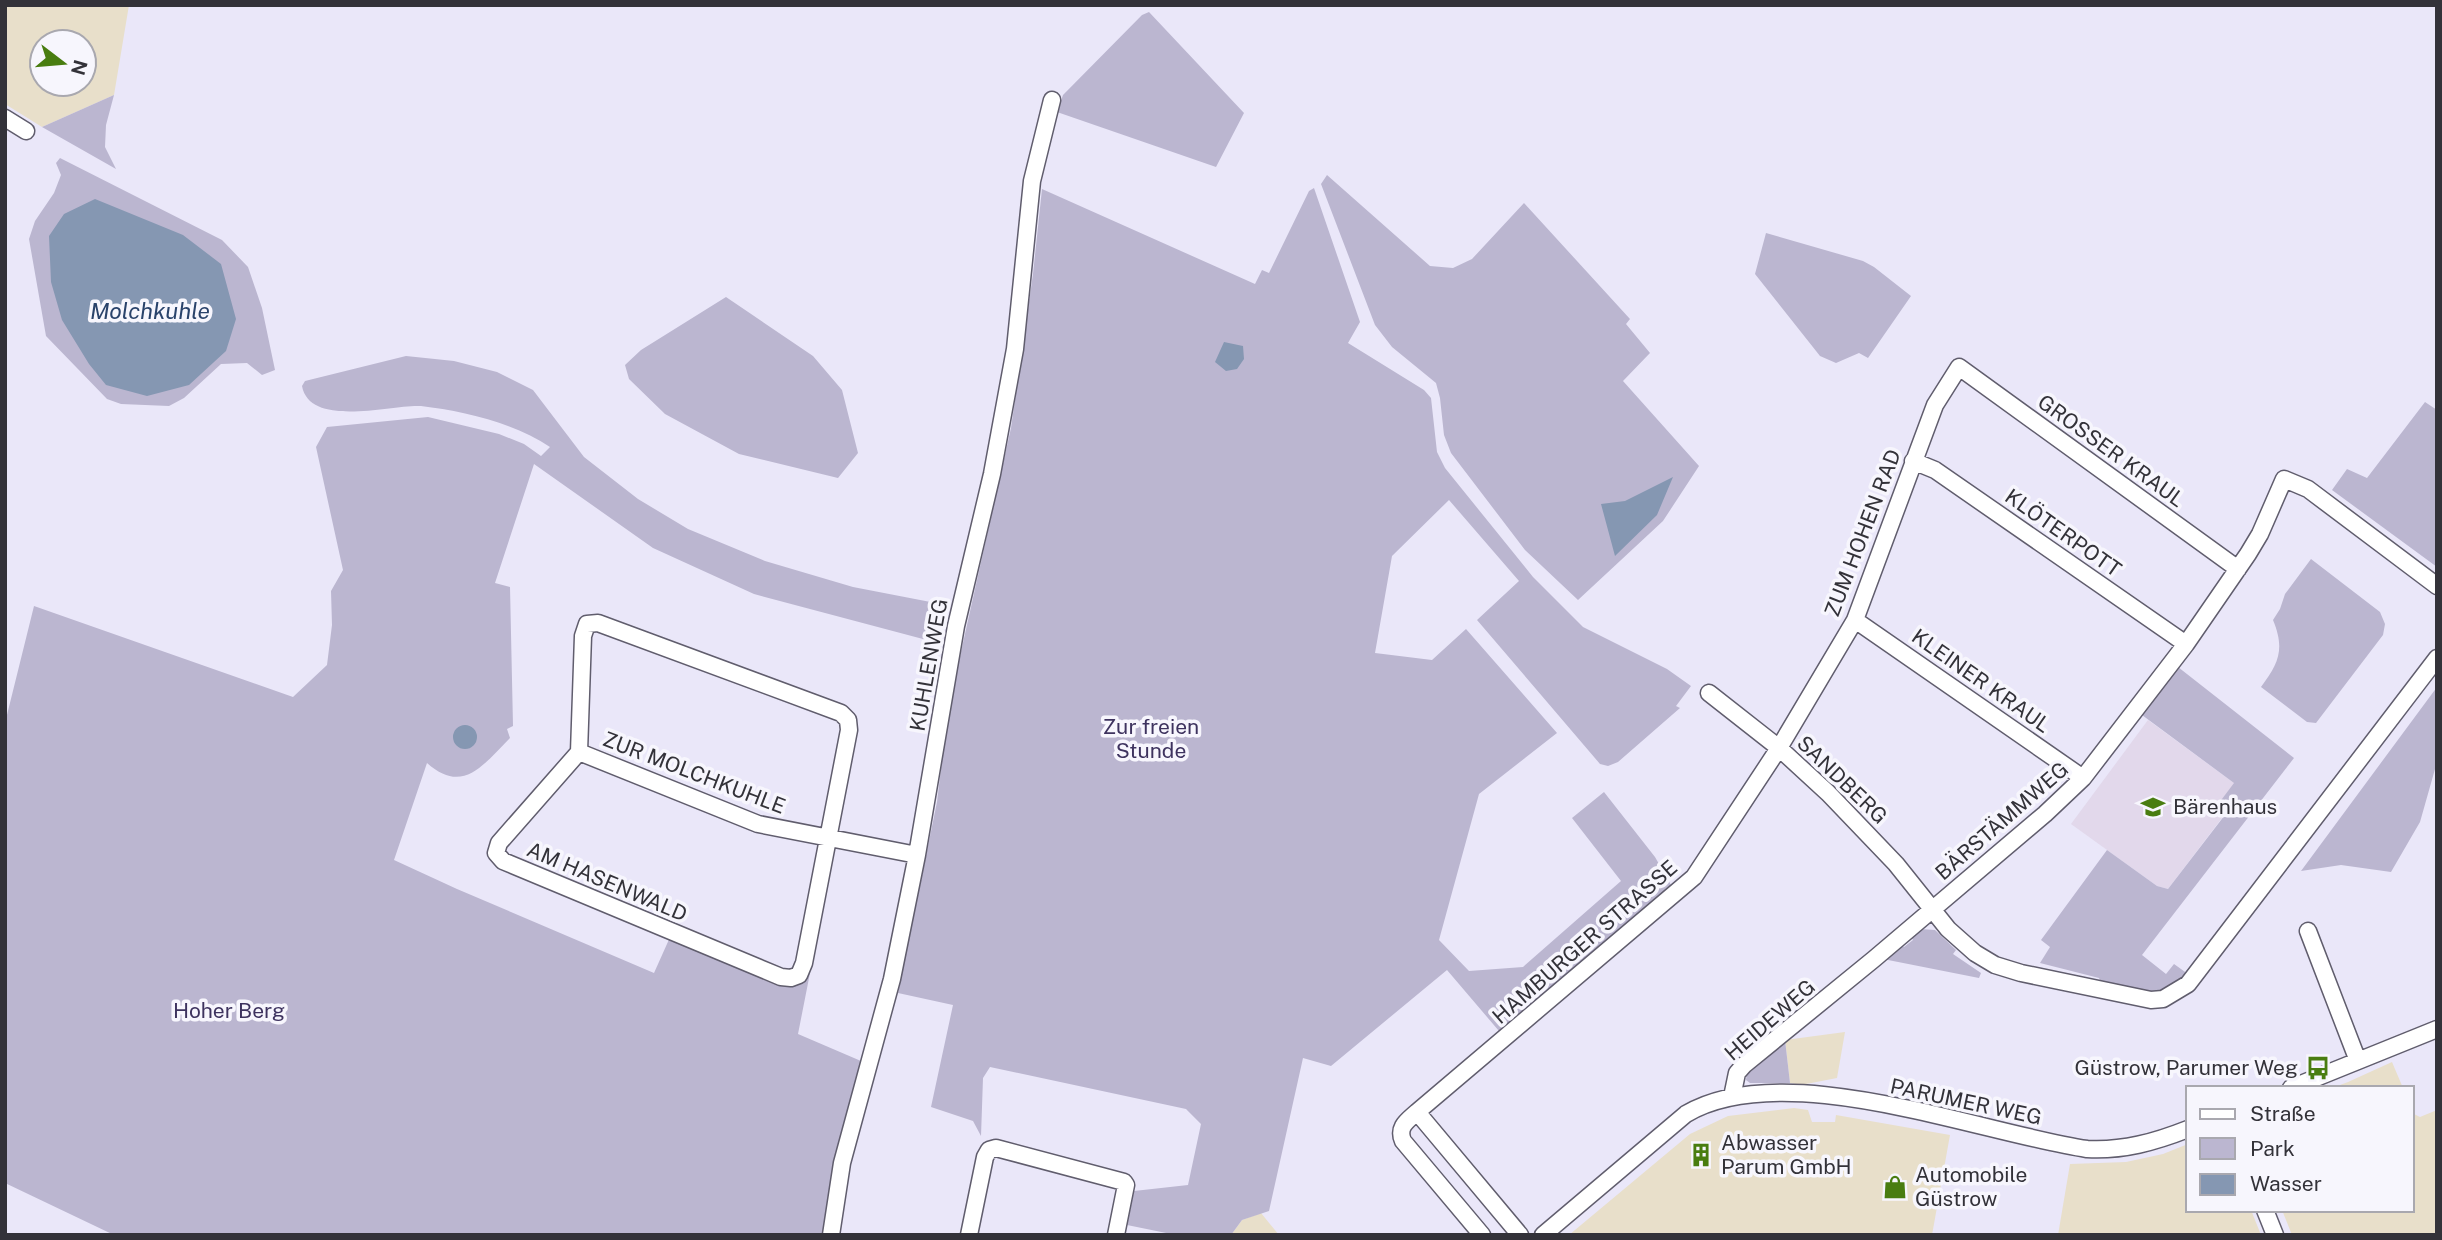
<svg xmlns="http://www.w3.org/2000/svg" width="2442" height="1240" font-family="'Public Sans',sans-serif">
<rect width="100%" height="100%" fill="#eae7f9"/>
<path fill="#e8dfca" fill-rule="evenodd" d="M5,5H129L114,95L42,127L5,104ZM42,42H84V84H42Z
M1845,1032L1837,1078L1801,1085L1790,1083L1785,1040Z
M2392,1062L2403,1088H2332L2348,1082Z
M1794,1108L1808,1110L1812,1122H1835L1836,1115L1950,1135L1932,1235H1569L1690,1134L1728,1116Z
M2412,1110L2414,1114L2420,1117L2437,1110V1235H2292L2282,1210H2412Z
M2188,1144V1210H2251L2261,1235H2058L2070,1164L2126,1162L2163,1154Z
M1261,1213L1279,1235H1231L1242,1220Z"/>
<path fill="#e2d8eb" d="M2148,720L2234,783L2228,810L2168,889L2157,886L2071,824Z"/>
<path fill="#bbb6d0" d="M1149,12L1244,113L1216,167L1057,112L1063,95L1142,15Z
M114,95L106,125L105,147L116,169L42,127Z
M60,158L222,240L248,267L262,308L275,370L262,375L247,363L221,364L184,398L169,406L121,404L107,399L46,336L29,239L35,221L54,193L61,175L56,163Z
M1327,175L1430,266L1453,268L1472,259L1524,203L1630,319L1626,324L1650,353L1623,381L1699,466L1663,521L1578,600L1525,550L1451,453L1444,435L1440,398L1436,383L1392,347L1375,325L1321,184Z
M1314,188L1360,322L1348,343L1424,390L1431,398L1437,452L1445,468L1533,577L1583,627L1667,669L1691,686L1676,706L1680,708L1618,762L1608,766L1600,764L1477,620L1519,581L1449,500L1392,556L1375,653L1432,660L1466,629L1557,733L1479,794L1439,940L1469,971L1523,967L1621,881L1572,818L1604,792L1655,857L1671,885L1499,1031L1447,970L1331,1066L1303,1058L1269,1211L1242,1220L1231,1235H1176L1127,1225L1134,1191L1188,1185L1201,1124L1186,1109L990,1067L983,1078L981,1136L973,1121L931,1107L953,1005L898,993L937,802L948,710L1011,428L1033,274L1042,189L1255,284L1262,270L1269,273L1309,191Z
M1766,233L1863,261L1874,267L1911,296L1868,358L1859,353L1836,363L1820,356L1755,274Z
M726,297L813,356L842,390L858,453L838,478L739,454L665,414L629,379L625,365L641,350Z
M406,356L454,361L497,372L533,390L584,457L638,499L688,529L765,561L853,587L946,605L938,643L754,594L653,548L534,464L495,583L510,587L513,726L507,729L510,738C483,765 463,795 427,763L394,860L457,889L654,973L671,935L800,981L810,973L798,1034L861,1061L836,1159L824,1235H114L5,1183V723L34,606L293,697L327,665L332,625L331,591L343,570L316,447L327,427L428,417L499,434L524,444L541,456L550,447C515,423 463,411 421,406C393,404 310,429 302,386L305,381Z
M2425,402L2437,410V567L2332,490L2347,469L2367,478Z
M2311,559L2380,612L2385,624L2383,635L2316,723L2307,722L2261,687C2279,663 2285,649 2273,620L2280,609L2285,594Z
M2178,667L2294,758L2142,955L2166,974L2174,964L2188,974C2159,1003 2138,992 2102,985L2099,978L2040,963L2050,947L2041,940L2107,850L2157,886L2168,889L2228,811L2219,803L2234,783L2142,715Z
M2437,687V762L2420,822L2391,872L2341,865L2301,871Z
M1920,929L1935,930L1956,950L1953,954L1981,973L1979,978L1883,959L1901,944L1904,947L1913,940L1911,936Z
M1785,1040L1790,1083H1750L1746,1080L1747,1072Z"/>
<path fill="#8597b2" d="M95,199L183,235L221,264L236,319L226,351L189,385L147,396L106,385L89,364L62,320L51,282L49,236L64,214Z
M1224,342L1243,346L1244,359L1237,369L1226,371L1215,362Z
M1673,477L1657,515L1615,556L1601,504L1625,501Z
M453 737a12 12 0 1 1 24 0a12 12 0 1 1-24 0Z"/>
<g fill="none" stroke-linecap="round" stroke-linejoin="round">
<g stroke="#605d6d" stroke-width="19">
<path id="minor" d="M5,118L26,131
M1913,461L1935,470L2186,644
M1855,620L2083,778
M598,623L841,713L848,720L849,730L804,963L799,975L791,978L781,977L503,861L496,853L499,843L579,752L583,636L587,624Z
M1709,693L1779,748L1828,793L1896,864L1948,929L1975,953L1995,965L2021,973L2151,1000L2163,999L2188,984L2437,658
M579,752L758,824L917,855
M2308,931L2358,1061
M2291,1088L2437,1029
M1732,1097L1737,1073L1744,1065L1874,959L2045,814L2083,778L2186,644L2248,554L2260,534L2284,479L2308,489L2437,586
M1417,1112L1694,877L1779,748L1855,620L1935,405L1959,367L2238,569
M2265,1210L2275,1235
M831,1235L842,1163L892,979L917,855L956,626L992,474L1015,349L1032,181L1052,100
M969,1235L985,1157L989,1150L996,1148L1124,1182L1126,1185L1116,1235
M1482,1235L1403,1141C1397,1127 1407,1121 1417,1112L1520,1235
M1543,1235L1686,1114C1784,1056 1980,1133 2087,1149C2123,1151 2155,1142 2188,1129"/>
</g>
<use href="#minor" stroke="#fff" stroke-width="16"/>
</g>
<defs>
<g id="school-bare" transform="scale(1.89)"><path d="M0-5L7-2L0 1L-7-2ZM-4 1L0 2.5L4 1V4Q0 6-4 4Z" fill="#497d10" stroke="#f7f6fd" stroke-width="2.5" paint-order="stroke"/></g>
<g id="bus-bare" transform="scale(1.89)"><path d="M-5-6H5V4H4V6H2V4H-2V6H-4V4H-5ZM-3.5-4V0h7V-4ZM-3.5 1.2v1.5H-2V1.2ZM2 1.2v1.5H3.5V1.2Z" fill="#497d10" stroke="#f7f6fd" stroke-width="2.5" paint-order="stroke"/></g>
<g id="building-bare" transform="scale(1.89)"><path d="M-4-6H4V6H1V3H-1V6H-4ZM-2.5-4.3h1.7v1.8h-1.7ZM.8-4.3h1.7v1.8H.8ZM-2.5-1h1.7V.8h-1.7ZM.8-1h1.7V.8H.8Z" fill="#497d10" stroke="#f7f6fd" stroke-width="2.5" paint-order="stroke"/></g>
<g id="shop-bare" transform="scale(1.89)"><path d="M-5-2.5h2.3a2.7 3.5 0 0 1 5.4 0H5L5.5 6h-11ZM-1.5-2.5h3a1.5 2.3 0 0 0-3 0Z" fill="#497d10" stroke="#f7f6fd" stroke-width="2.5" paint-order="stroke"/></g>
</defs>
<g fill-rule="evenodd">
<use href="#school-bare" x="2153" y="807"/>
<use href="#bus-bare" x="2318" y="1068"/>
<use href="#building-bare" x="1701" y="1155"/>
<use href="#shop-bare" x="1895" y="1187"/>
</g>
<g text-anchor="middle" stroke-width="7" stroke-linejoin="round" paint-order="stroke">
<g font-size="21" fill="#333239" stroke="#f7f6fd">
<text transform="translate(2111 451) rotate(36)" y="7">GROSSER KRAUL</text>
<text transform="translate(1863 533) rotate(-69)" y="7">ZUM HOHEN RAD</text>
<text transform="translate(2063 533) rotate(35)" y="7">KLÖTERPOTT</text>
<text transform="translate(929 665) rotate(-80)" y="7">KUHLENWEG</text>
<text transform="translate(1981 681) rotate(35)" y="7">KLEINER KRAUL</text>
<text transform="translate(694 773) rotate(21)" y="7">ZUR MOLCHKUHLE</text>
<text transform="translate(1842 780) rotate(44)" y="7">SANDBERG</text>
<text transform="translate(2002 821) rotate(-41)" y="7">BÄRSTÄMMWEG</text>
<text transform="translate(607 882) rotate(23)" y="7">AM HASENWALD</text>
<text transform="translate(1585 942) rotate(-41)" y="7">HAMBURGER STRASSE</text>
<text transform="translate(1770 1020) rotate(-41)" y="7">HEIDEWEG</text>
<text transform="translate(1966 1102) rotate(12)" y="7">PARUMER WEG</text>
</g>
<g font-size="21" fill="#3e335f" stroke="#f7f6fd">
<text x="1151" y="734">Zur freien<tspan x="1151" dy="24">Stunde</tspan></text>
<text x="229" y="1018">Hoher Berg</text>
</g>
<g font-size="21" fill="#333239" stroke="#f7f6fd" text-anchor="start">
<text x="2173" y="814">Bärenhaus</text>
<text x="2298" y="1075" text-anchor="end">Güstrow, Parumer Weg</text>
<text x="1721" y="1150">Abwasser<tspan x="1721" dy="24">Parum GmbH</tspan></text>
<text x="1915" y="1182">Automobile<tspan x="1915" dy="24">Güstrow</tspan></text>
</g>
<g font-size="23" font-style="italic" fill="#2a436b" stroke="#f7f6fd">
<text x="150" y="319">Molchkuhle</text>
</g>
</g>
<rect width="2442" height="1240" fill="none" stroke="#333239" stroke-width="14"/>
<rect x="2186" y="1086" width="228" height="126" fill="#f7f6fd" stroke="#a9a8af" stroke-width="2"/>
<rect x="2200" y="1109" width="35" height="10" fill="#ffffff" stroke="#a9a8af" stroke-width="2"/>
<text x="2250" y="1121" font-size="21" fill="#333239">Straße</text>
<rect x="2200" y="1138" width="35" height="21" fill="#bbb6d0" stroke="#a9a8af" stroke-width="2"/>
<text x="2250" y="1156" font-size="21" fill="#333239">Park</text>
<rect x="2200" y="1174" width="35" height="21" fill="#8597b2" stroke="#a9a8af" stroke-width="2"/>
<text x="2250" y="1191" font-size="21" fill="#333239">Wasser</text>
<g transform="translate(63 63) rotate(106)"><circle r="33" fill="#f7f6fd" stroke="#a9a8af" stroke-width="2"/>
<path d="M0-5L12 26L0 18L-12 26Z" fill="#497d10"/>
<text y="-10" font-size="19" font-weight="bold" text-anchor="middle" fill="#333239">N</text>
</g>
</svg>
